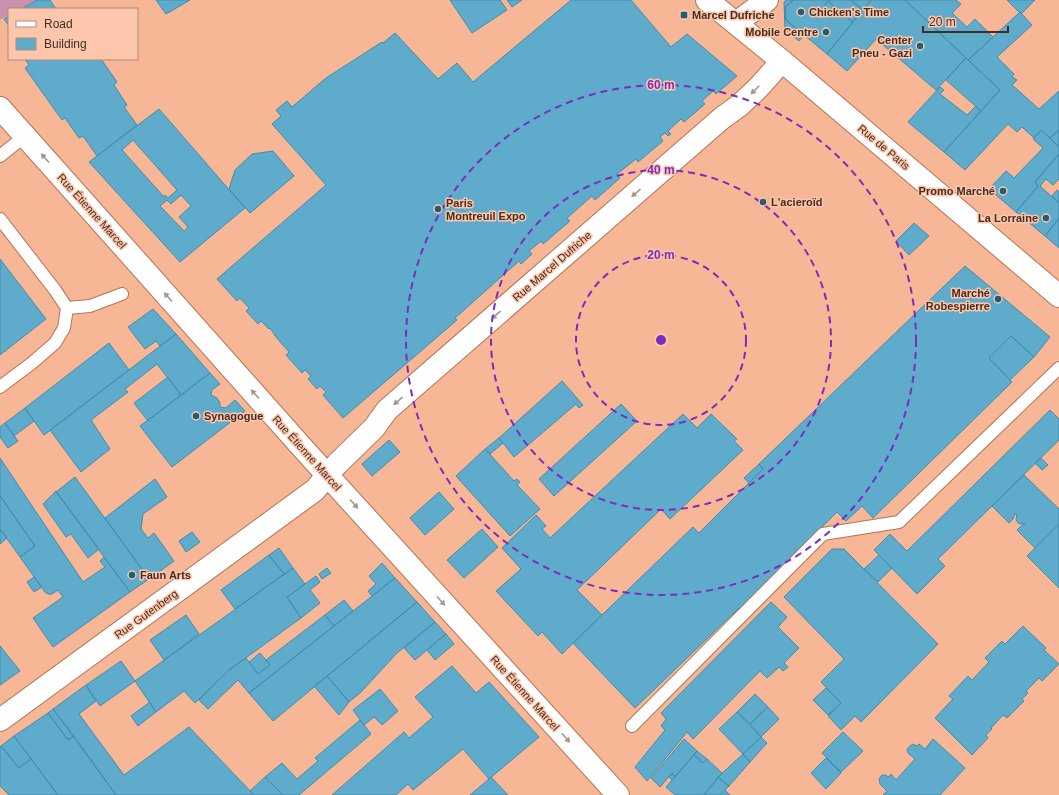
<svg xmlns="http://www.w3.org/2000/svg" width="1059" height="795" font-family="Helvetica,sans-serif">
<rect width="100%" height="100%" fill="#f7b695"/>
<path fill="#c892ad" d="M0,0H36L20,9H9V15L0,20Z"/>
<path fill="#5fabcc" stroke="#408dad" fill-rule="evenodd" d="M37,0H50L56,9H21Z
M156,0H190L166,14Z
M450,0H500L507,10L472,33Z
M507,0H522L512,7Z
M571,0H631L671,47L687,34L737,76L716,94L713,91L702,101L705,104L684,122L681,119L668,131L671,134L668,136L665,133L660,137L663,141L638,162L636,159L617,174L620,178L595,200L592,196L567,218L570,221L543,244L541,241L529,251L532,254L521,264L519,261L455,318L457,320L343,418L323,395L326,392L320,386L317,389L308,379L311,376L305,370L302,373L286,355L289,352L276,337L270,328L269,329L261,321L258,324L246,311L249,308L240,298L237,301L217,279L326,185L272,124L281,116L276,110L287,101L292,107L326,78L382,42L383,43L395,33L438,79L457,63L473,82Z
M786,0H794L785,7L786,20L804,35L799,41L785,29L784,2Z
M794,0H830L824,6L838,18L842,13L853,22L827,54L786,20L785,7Z
M830,0H851L863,10L853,22L828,1Z
M851,0H871L863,10Z
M871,0H905L966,58L936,90L876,39L847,71L827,54Z
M905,0H956L961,4L952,13L967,27L975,19L993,37L968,60Z
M1007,0H1035L1021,14Z
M828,1L842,13L838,18L824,6Z
M1020,12L1032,25L997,57L1014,74L1012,77L1017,80L1012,85L1039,109L1059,91V130L1050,138L1041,130L1034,138L1022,127L1017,132L1008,124L965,170L944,152L1000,90L968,60Z
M9,16V26L4,19Z
M966,58L1000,90L981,111L946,80Z
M25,59H101L117,82L114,85L127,105L124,107L137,125L97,156L83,136L79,138L65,118L62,120L25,68L29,65Z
M940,87L944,90L940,94L967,115L976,106L981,111L944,152L908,122Z
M159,109L245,208L180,262L89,162ZM133,140L177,190L168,198L165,195L164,197L122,150ZM181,195L191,206L179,217L188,227L184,231L160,206L167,200L171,204Z
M1041,130L1059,147V154L1035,182L1038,186L1016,212L989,189L1006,171L1014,178L1043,148L1033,139Z
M1059,130V147L1050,138Z
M273,151L294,176L250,213L229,189L235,170L252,154Z
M1059,154V179L1053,185L1046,179L1040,186L1059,203V218L1045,236L1016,212L1038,186L1035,182Z
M1057,190L1059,192V203L1052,196Z
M1059,218V248L1045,236Z
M914,223L929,236L909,255L896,241Z
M0,259L46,319L0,355Z
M965,266L1050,337L1034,357L1011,336L989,358L1012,382L873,518L862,506L846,521L837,512L740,609L739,608L635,708L573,643L693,527L699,533L763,469L759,464Z
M153,309L176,334L160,346L156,341L145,349L128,327Z
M176,334L210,373L181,395L157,364L125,389L128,392L91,420L110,449L81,472L50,430Z
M1011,336L1034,357L1010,380L989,358Z
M109,343L129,370L44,435L25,408Z
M210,373L220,384L212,390L211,395L217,398L220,403V407L226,408L235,400L245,411L172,467L140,426Z
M168,377L181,395L148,421L134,403Z
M562,381L583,405L579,408L576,404L514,457L499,438Z
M621,404L637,421L554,496L539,479Z
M25,408L34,421L14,436L5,423Z
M1050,410L1059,419V440L938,559L945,566L917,594L874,550L890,534L907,551Z
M683,414L697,428L711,414L737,439L734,441L743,450L670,519L661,509L577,590L602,615L562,654L542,632L538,636L496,591L521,569L502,548L536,515L546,526L542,529L550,538Z
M5,423L18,441L8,448L0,437V427Z
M499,438L503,443L490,454L485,449Z
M389,440L400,452L372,476L362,464Z
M485,449L514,481L517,479L520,482L517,485L540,509L510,536L456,476Z
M0,458L83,582L105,567L100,561L104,557L130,592L53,647L33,618L63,597L58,590L52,594H48L45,592L20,557L35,546L0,496Z
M1041,458L1048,465L1042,470L1035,463Z
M759,464L763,469L749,483L744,478Z
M1024,475L1059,509V524L1035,548L1017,530L1022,525L1025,524V523L1019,524L1016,520L1017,514H1015L1013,519L1009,523L992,506Z
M75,477L149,579L130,592L56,492Z
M155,479L167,497L143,514L141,529L148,538L154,533L174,561L149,579L105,518Z
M56,491L99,549L88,558L71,534L66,537L43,504Z
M439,492L454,509L425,535L410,518Z
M0,496L35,546L20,557L0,529Z
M1059,524V588L1027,556Z
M0,529L7,538L0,544Z
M482,529L498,547L464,578L447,560Z
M192,532L200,542L186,552L179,541Z
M279,548L293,568L284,574L269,555Z
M832,549H844L938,644L861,722L855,716L841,730L828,716L841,703L821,682L844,659L784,597Z
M269,555L284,574L235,609L221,590Z
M879,555L892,568L878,582L864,569Z
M382,563L395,578L372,596L368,591L376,584L369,576Z
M293,568L305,584L287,597L301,618L229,670L195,703L184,691L156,712L135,681Z
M327,568L331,573L322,579L319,574Z
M316,576L320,582L310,590L320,603L301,618L287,597Z
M34,577L42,587L34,592L27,582Z
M395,578L417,602L273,721L249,693Z
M344,600L353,611L334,626L325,615Z
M417,602L435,622L397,653L361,692L349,702L327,676Z
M771,602L787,617L778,627L799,648L784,663L788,667L783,671L779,667L767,678L760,671L693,739L687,732L647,781L635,767L665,730L661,726L666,719L661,713Z
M186,615L199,634L164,660L150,640Z
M325,615L334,626L249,693L238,680L208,709L199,700L229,670L246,658L258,674L270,665L266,660Z
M435,622L446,634L415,660L404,648Z
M1023,626L1046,648L1044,650L1059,664L1042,681L1039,678L1026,691L1028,693L1022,699L1024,701L1007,718L1003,715L991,728L992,729L986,735L988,738L972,755L935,718L953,699L949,696L968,676L972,680L989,662L985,658L1002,641L1005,644Z
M446,634L454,644L435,660L427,650Z
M0,646L20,671L0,685Z
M260,653L270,665L258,674L249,662Z
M121,661L135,681L100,706L86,685Z
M452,666L476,693L489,682L539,737L489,779L463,749L413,790L408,784L396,795H332L404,732L409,738L433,717L415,697Z
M327,676L349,702L339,715L314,686Z
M86,685L96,701L79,714L124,775L189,727L254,795H116L53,709Z
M826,688L841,703L828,715L813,700Z
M380,689L398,711L382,725L374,717L364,725L353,710Z
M755,694L768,707L750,724L737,712Z
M150,702L156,712L138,726L131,716Z
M768,707L779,719L761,737L750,724Z
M53,709L74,736L68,740L48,713Z
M737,712L761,737L743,754L719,729Z
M48,713L68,740L74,736L116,795H58L14,736Z
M360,720L371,734L299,795H283L265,777L282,763L297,779L318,761L315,758Z
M843,732L863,751L841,772L822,753Z
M14,736L31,759L19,768L1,746Z
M761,737L767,743L750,762L743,754Z
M684,739L697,751L675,777L672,773L660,787L651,778Z
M933,739L965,768L940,795H883L887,791L880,784L879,779L882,775H885L889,777L891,774L896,780L915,759L908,753L907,749L910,746L913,744L917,746L919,744L925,749Z
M1,746L19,768L31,759L58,795H9L0,786V747Z
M697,751L707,759L703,763L694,755Z
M743,754L750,762L729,786L718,777Z
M694,755L703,763L707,759L722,773L704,795H675L666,787Z
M826,758L841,773L826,789L811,773Z
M672,773L675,777L672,780L669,777Z
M265,777L283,795H254L250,791Z
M491,777L508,795H470L489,779Z
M718,777L729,786L720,795H704Z
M725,790L730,795H720Z"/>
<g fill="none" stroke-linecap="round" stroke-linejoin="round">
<g stroke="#b17455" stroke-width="14">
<path id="service" d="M0,156L25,136
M0,219L55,290L67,308L64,328L55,343L32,363L0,387
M67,308L90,306L122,294
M632,726L823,534L899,522L1059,368"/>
</g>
<g stroke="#b17455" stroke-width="24">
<path id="minor" d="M736,23L767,0
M0,108L308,454L618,795
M0,720L315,490L337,464L374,428L387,410L722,118L740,105L759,87L782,61"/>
</g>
<g stroke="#b17455" stroke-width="24">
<path id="primary" d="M707,0L782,61L1059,296"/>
</g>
<use href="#service" stroke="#fff" stroke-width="12"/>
<use href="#minor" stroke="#fff" stroke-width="22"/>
<use href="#primary" stroke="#fff" stroke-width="22"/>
</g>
<defs><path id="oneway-solid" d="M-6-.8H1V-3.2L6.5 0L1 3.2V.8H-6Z"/></defs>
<g fill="#a39690">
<use href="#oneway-solid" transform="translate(755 90) rotate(135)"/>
<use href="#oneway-solid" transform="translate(45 158) rotate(-132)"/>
<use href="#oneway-solid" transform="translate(636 193) rotate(139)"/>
<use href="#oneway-solid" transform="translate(168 297) rotate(-132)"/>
<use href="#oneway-solid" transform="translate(496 315) rotate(139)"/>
<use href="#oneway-solid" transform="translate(255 394) rotate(-132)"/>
<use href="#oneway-solid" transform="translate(398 401) rotate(139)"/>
<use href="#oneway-solid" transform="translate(354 504) rotate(48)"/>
<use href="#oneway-solid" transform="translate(441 601) rotate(48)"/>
<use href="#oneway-solid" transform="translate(566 738) rotate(48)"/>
</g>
<g fill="none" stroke="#7b2cbf" stroke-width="2" stroke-dasharray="7 5">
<circle cx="661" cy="340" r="85"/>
<circle cx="661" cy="340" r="170"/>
<circle cx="661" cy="340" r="255"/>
</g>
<g fill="#215d75" stroke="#fcc6ac" stroke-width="1.5">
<circle cx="801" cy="12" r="4"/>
<rect x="680" y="11" width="8" height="8" rx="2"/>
<circle cx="826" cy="32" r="4"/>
<circle cx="920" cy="46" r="4"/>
<circle cx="1003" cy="191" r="4"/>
<circle cx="763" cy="202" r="4"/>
<circle cx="438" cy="209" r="4"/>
<circle cx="1046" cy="218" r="4"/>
<circle cx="998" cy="299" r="4"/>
<circle cx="196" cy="416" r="4"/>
<circle cx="132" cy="575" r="4"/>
</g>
<g text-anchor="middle" stroke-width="3" stroke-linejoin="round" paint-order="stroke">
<g font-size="11" font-weight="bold" fill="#472d20" stroke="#fcc6ac" text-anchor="start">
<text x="809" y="16">Chicken's Time</text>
<text x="692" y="19">Marcel Dufriche</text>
<text x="818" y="36" text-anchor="end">Mobile Centre</text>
<text x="912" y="44" text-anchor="end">Center<tspan x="912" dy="13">Pneu - Gazi</tspan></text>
<text x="995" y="195" text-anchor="end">Promo Marché</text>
<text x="771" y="206">L'acieroïd</text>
<text x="446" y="207">Paris<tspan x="446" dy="13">Montreuil Expo</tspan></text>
<text x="1038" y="222" text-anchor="end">La Lorraine</text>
<text x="990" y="297" text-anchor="end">Marché<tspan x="990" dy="13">Robespierre</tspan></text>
<text x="204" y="420">Synagogue</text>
<text x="140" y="579">Faun Arts</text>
</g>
<g font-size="11" fill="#472d20" stroke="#fcc6ac">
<text transform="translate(884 147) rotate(40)" y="4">Rue de Paris</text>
<text transform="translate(92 211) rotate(48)" y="4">Rue Étienne Marcel</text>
<text transform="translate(552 266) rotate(-41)" y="4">Rue Marcel Dufriche</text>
<text transform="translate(307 453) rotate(48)" y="4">Rue Étienne Marcel</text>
<text transform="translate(146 614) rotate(-36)" y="4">Rue Gutenberg</text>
<text transform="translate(525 693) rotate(48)" y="4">Rue Étienne Marcel</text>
</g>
</g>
<circle cx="661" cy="340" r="6" fill="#7b2cbf" stroke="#fcc6ac" stroke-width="2"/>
<g font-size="12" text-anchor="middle" font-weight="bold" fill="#7b2cbf" stroke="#fcc6ac" stroke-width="3" stroke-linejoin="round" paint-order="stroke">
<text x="661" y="89">60 m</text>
<text x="661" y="174">40 m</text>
<text x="661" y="259">20 m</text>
</g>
<rect x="8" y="8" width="130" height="52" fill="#fcc6ac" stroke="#b48974"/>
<rect x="16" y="21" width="20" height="6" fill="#ffffff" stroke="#b48974"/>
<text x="44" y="28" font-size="12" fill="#472d20">Road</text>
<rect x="16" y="38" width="20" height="12" fill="#5fabcc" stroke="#b48974"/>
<text x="44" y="48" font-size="12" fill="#472d20">Building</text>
<path d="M923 26v6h85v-6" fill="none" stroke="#472d20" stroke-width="2"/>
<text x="929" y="26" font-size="12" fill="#472d20" stroke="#fcc6ac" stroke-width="3" paint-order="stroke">20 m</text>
</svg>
